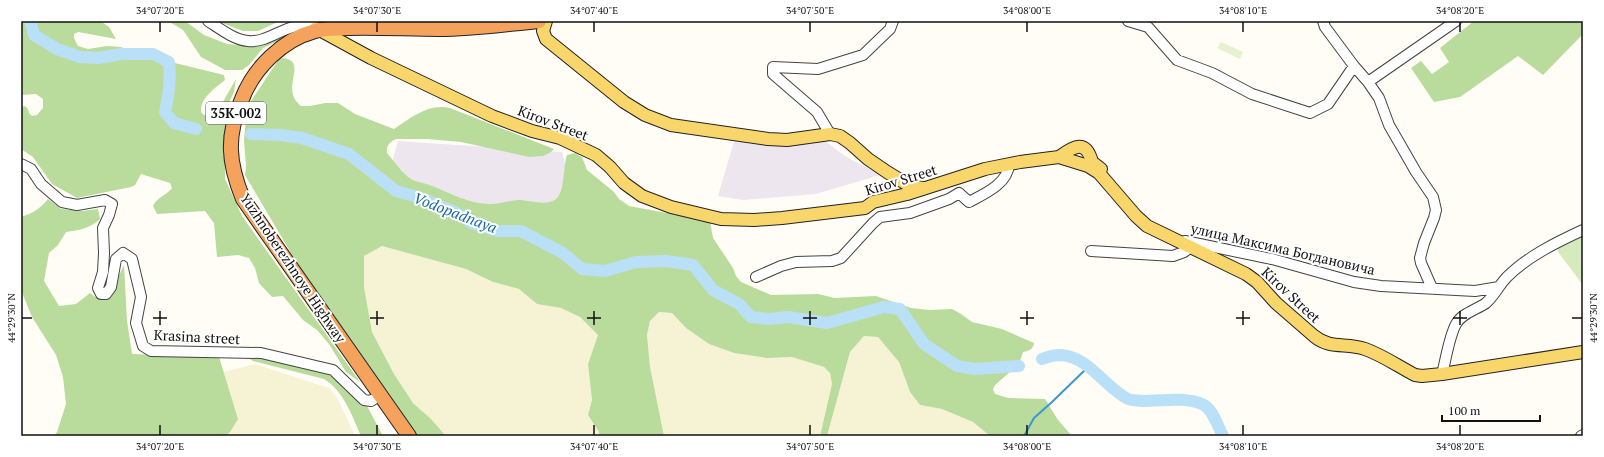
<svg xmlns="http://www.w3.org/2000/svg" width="1604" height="457" font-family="'PT Serif',serif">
<rect width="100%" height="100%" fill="#fffdf5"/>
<path fill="#eee6ef" d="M735,138L825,141L845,156L880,175L816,194L743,200L718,196Z
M398,141L562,152L578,212L457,205L390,169Z"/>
<path fill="#f6f3d4" d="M382,246L466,269L493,282L519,289L537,304L561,308L580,317L598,335L588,364L592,400L588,415L599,432V436H446L431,419L413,403L394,374L372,332L364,287V255Z
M659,312L672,313L686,328L709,344L734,353L767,358L792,357L824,367L830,373L832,384L820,436H664L650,367L647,335L650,321Z
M864,336L878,337L886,346L899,362L910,392L920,405L942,409L973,422L990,436H827L850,352Z
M255,364L329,388L338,399L355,436H226L230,432L223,372Z"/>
<path fill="#d5ebbd" d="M1583,232V285L1558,252V244Z"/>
<path fill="#b9dc9c" d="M21,21L102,22L109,27L116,39L78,32L74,34V38L78,46L88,49L107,46L121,47L138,54L224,75L225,80C215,88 200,98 201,112L204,115H209L220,107L236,79L234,92L226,109L225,179L242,216L360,382L346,372L329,344L317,330L303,320L283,296L272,297L259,283L255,268L249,258L238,255L217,257L214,223L205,211L157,214L153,206C157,197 167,195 172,188L170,183L141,174L135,185L131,187L77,198L52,184L33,157L21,149V107L25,106L28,109L29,113L32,116L37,115L43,108V99L36,94L21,95Z
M168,21H185L204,35L227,44L250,46L289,32L288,36L263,48L249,65L242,70H225L201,57L183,30Z
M217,21H280L258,31H243Z
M1474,21H1583V34L1543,75L1518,56L1460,97L1434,102L1411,68L1421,61L1432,74L1449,62L1440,48Z
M283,58C310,62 278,88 301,106H310L325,103H338L355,114L394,129C411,118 428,103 450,108L554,149L551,152L543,156L529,157L461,142L427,139H396C390,142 386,145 387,153C393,160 399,169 407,176C414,183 424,182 432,186C453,194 466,203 490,204C500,204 510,200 521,200C531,201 548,206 556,199C565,192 563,166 567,155L575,153L582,157L587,170L614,192L619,199L629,206L710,221L713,238L733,268L736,276L741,282L771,295L818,294L835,298L876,296L911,308L930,310L952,309L961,314L972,322L1002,329L1034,343C1033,350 1028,351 1023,352L1019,364L995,385L993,389L995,394L1008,398L1045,399L1058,420L1072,436H990L973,422L942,409L920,405L910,392L899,362L878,337L864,336L850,352L827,436H820L832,384L830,373L824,367L792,357L767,358L734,353L709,344L686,328L672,313L659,312L650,321L647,335L650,367L664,436H599V432L588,415L592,400L588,364L598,335L580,317L561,308L537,304L519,289L493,282L466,269L382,246L364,256V287L372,332L394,374L413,403L431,419L446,436H414L311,287L245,175L246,166L244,140L247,107L279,59Z
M48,199L61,209L82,211L98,209L100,219C91,228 79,230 66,232L58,245L49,253L44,281L59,306L76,304L90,293L95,297L109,296L124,265L127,321L132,354L219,357L238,419L230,432L226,436H54L57,432L66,404L63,377L56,355L32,317L21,290V217C33,213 40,209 48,199Z
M252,355L331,374L367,406L383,436H361C352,416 344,391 324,379L253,361L250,359Z"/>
<path fill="#e6f2cf" d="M1221,42L1243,52L1240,59L1217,48Z"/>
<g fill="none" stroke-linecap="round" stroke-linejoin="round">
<path stroke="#3f96cf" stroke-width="2" d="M1024,436L1034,418L1052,402L1088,367"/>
<path stroke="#b9e0f7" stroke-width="12" d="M30,21L34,35L57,49L80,57L98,58L121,54H153L169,62C171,80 169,95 165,112L174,123L196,129
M251,134L280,135L302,138L349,154L396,191L418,197L457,213L472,223L498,231H521L563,253L582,269L605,271L636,262L666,261L693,265L713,290L739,304L751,317L769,319L788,317L827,323L884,307L900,309L924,344L957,366L975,369L1019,366
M1042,359C1047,357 1054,355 1060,355C1089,356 1104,387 1128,399C1133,401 1138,400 1143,401C1163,401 1185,396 1204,405C1213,410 1218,427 1223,436"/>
<g stroke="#444" stroke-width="12">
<path id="minor" d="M208,21C219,28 234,40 248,41C263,43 278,31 293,27C300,25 307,26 314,27
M1128,21L1148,27L1177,60L1212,73L1252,94L1310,113L1328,104L1354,66
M1323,21L1325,27L1354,66L1368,82L1379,98L1389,125L1416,172L1433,197L1436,210L1434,218L1424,243L1420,258L1421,263L1432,288
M1368,82L1456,21
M830,134L817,112L773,74V67L818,69L863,55L890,29L893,21
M21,164L31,169L41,184L62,202L77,205L105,200L112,204L109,215L103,228L104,253L103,272L98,288L101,294H106L111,287L116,259L123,253L132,259L141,297L136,323L143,346L151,351L261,353L333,370L364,400L371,401L374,399
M1185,241L1272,259L1354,282L1381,286L1475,291L1499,287
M1091,251L1173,256L1184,252L1191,247
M756,277L781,266L796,262L832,261L841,258L873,223L880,217L910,213L949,199L959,193L969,202C984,194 1008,184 1009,164
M1442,374C1446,359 1449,337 1456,324C1462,313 1476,310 1486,303C1495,295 1499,285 1507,277C1528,256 1557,242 1583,230
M1581,436L1583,435"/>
</g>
<g stroke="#222" stroke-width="14">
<path id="major" d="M546,21L543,31L546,39L624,102L645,115L671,125L768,139L787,140L830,134L840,136L850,143L868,159L887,172L910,186L923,188
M316,28L371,58L492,116L532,131L560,138L596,155L610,167L624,183L642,196L671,207L721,219L754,220L782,218L865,208L873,202L907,194L985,169L1020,162L1059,157L1088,166L1099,173L1136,216L1147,226L1246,274L1257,282L1276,303L1314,336C1331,350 1346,342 1365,349C1382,355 1398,366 1415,375L1422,376L1442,374L1583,352
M1059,157C1074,146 1086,139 1092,162L1101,169"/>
</g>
<g stroke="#222" stroke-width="16">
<path id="highway" d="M409,436L243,199C228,162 226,136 242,99C254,68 282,40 315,31C326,28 337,29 348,28C378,27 409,29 439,29C473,29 506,24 539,21"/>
</g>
<use href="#minor" stroke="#fff" stroke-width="10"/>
<use href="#major" stroke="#f9d66b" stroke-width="12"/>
<use href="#highway" stroke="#f5a25d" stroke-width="14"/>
</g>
<path fill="none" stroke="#111" stroke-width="1.5" d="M160,22V32M377,22V32M594,22V32M810,22V32M1027,22V32M1243,22V32M1460,22V32M160,311V325M377,311V325M594,311V325M810,311V325M1027,311V325M1243,311V325M1460,311V325M22,318H32M153,318H167M370,318H384M587,318H601M803,318H817M1020,318H1034M1236,318H1250M1453,318H1467M1572,318H1582M160,425V435M377,425V435M594,425V435M810,425V435M1027,425V435M1243,425V435M1460,425V435"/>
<g text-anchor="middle" stroke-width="4" stroke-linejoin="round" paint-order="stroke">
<rect fill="#fff" stroke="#585858" stroke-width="1" x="206" y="102" width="60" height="22" rx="3"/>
<g font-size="13" font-weight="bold" fill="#111">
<text x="236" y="118">35К-002</text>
</g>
<g font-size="14" fill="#111" stroke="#fff">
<text transform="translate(553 123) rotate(21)" y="5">Kirov Street</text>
<text transform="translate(901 180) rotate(-17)" y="5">Kirov Street</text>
<text transform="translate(1283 249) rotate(13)" y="5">улица Максима Богдановича</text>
<text transform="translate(293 268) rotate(56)" y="5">Yuzhnoberezhnoye Highway</text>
<text transform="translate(1291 295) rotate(43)" y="5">Kirov Street</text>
<text transform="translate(197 337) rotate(3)" y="5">Krasina street</text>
</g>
<g font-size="15" font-style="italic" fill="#1768a6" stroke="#fff">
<text transform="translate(455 213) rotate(21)" y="5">Vodopadnaya</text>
</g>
</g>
<rect width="1604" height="457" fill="none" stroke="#ffffff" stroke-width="44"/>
<path d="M1442 415v6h98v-6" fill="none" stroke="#111111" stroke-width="2"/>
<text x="1448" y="415" font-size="12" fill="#111111" stroke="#ffffff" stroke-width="3" paint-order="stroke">100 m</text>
<rect x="22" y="22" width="1560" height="413" fill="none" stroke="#111" stroke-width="1.5"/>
<g font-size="10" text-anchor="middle" fill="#111">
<text x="160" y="14">34°07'20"E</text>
<text x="377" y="14">34°07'30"E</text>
<text x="594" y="14">34°07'40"E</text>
<text x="810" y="14">34°07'50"E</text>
<text x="1027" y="14">34°08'00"E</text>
<text x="1243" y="14">34°08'10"E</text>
<text x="1460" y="14">34°08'20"E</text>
<text transform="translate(11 318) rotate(-90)" y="4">44°29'30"N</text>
<text transform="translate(1593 318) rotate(-90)" y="4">44°29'30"N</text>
<text x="160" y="450">34°07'20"E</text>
<text x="377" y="450">34°07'30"E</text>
<text x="594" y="450">34°07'40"E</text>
<text x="810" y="450">34°07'50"E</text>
<text x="1027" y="450">34°08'00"E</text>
<text x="1243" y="450">34°08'10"E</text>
<text x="1460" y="450">34°08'20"E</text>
</g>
</svg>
